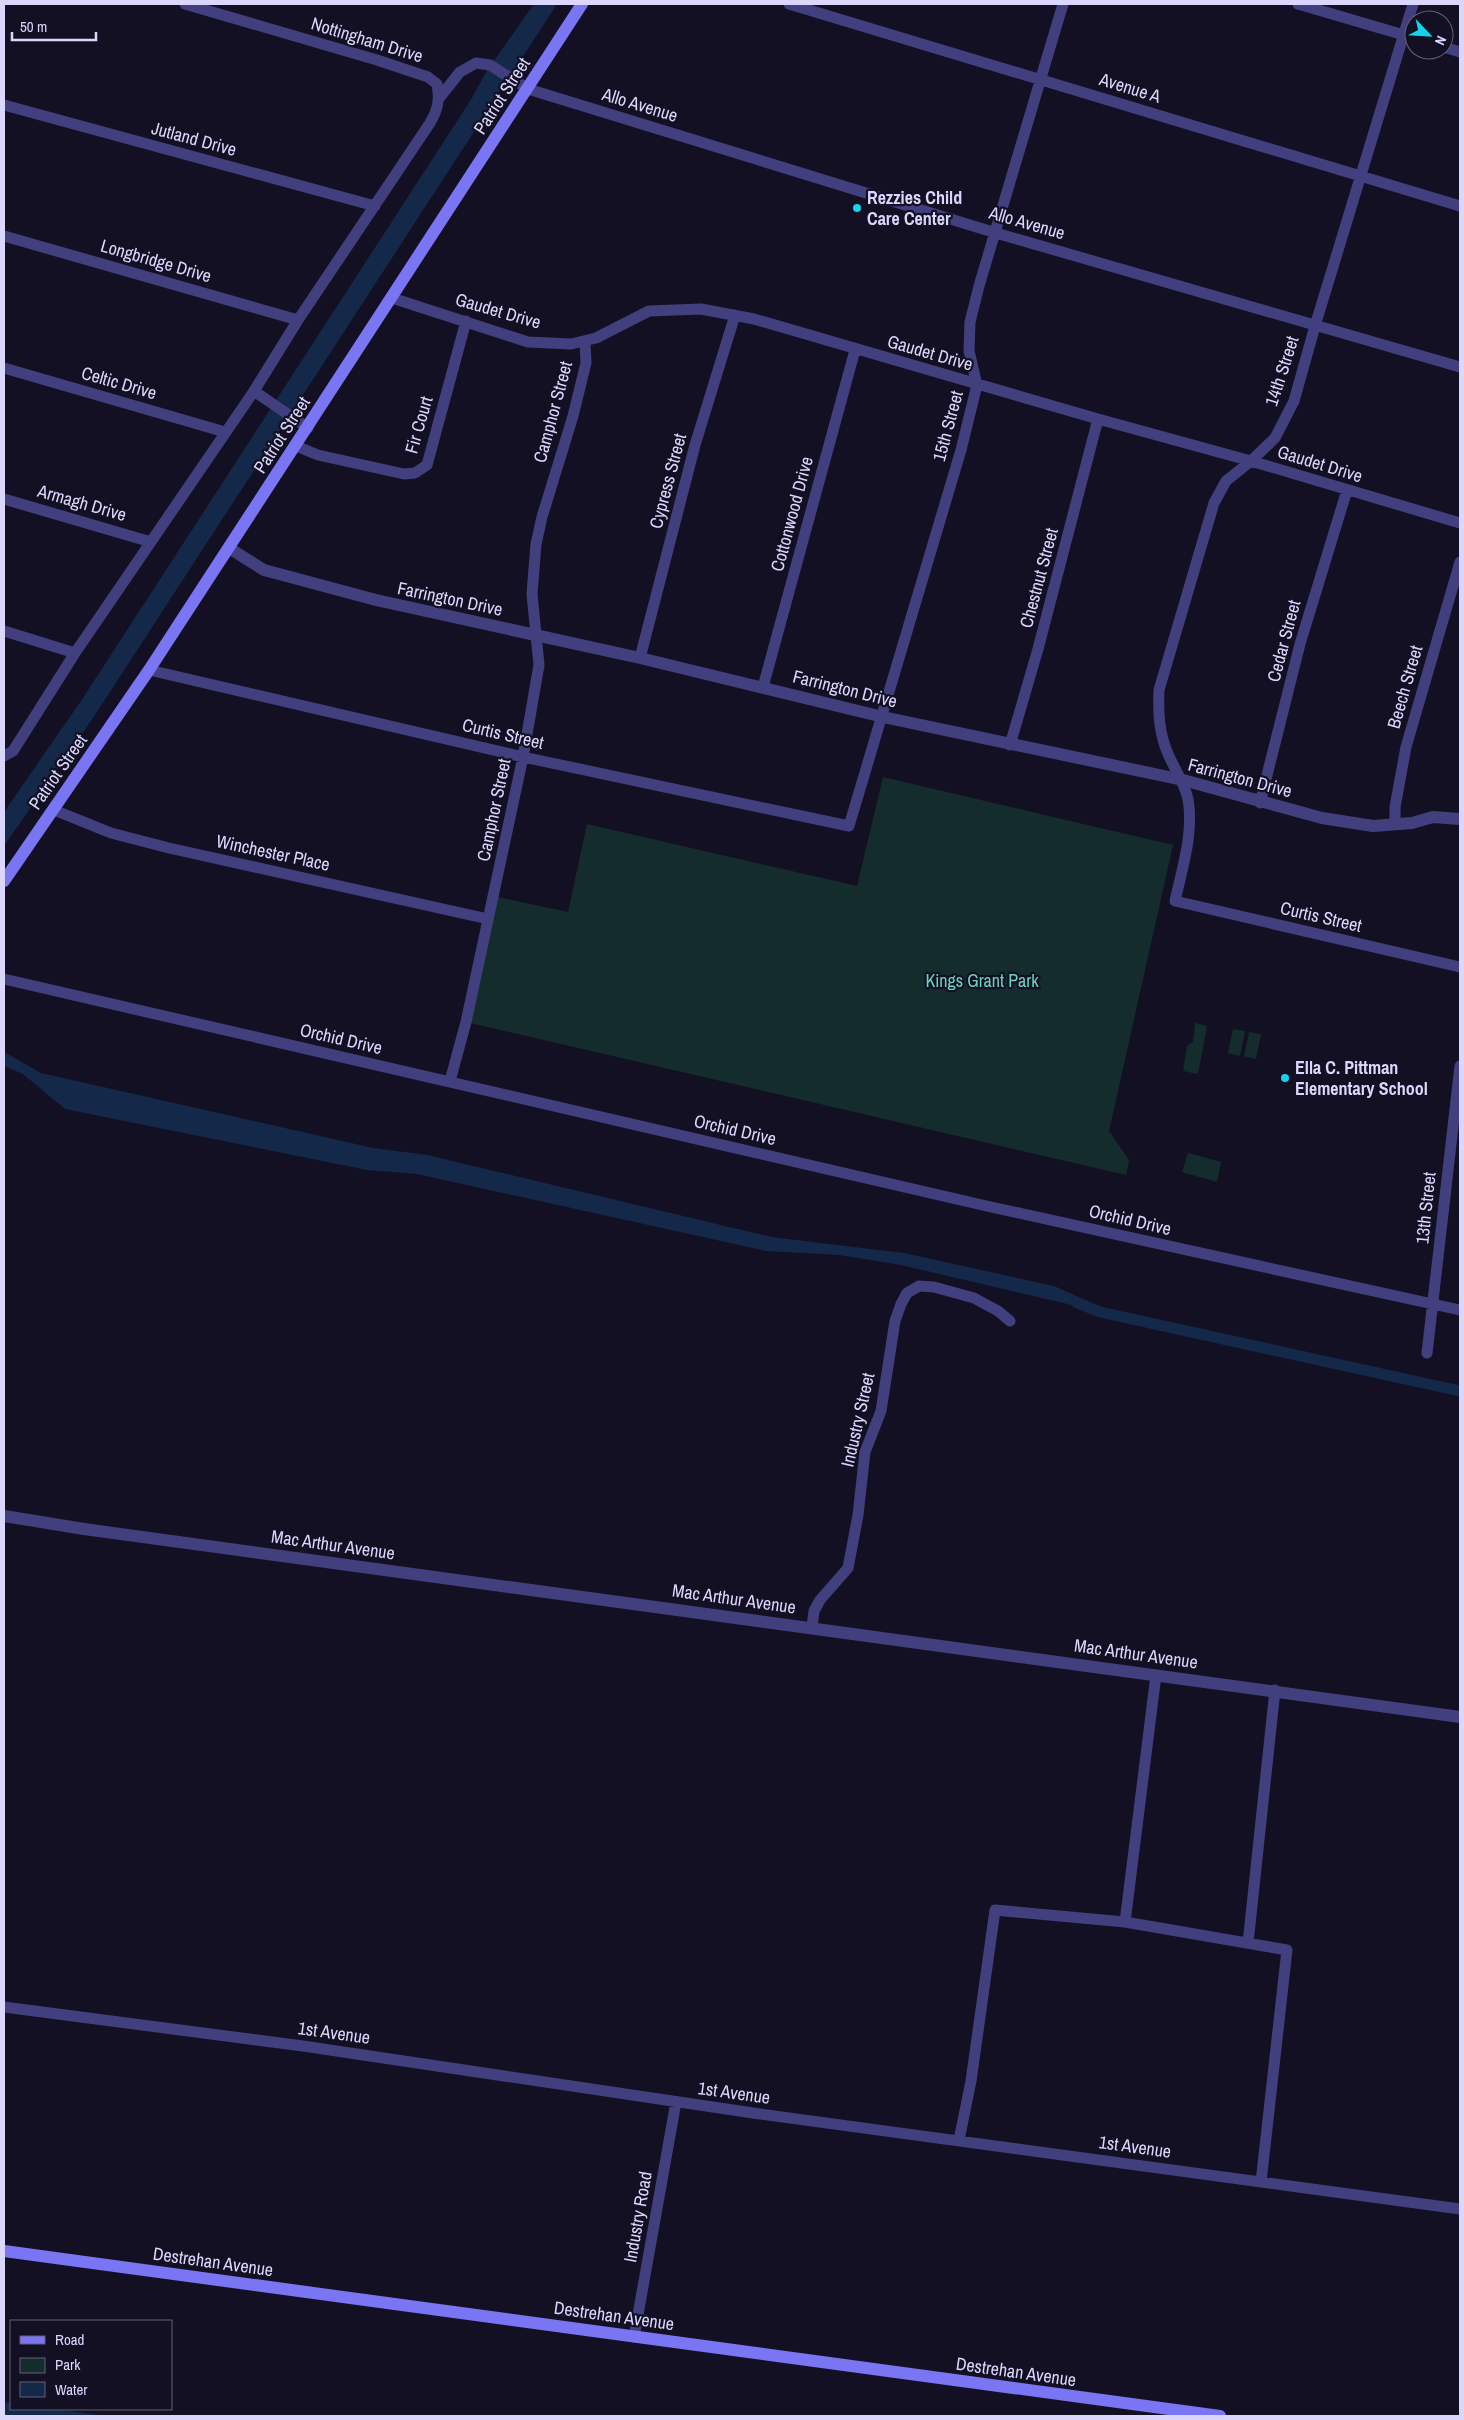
<svg xmlns="http://www.w3.org/2000/svg" width="1464" height="2420" font-family="'Archivo Narrow',sans-serif">
<rect width="100%" height="100%" fill="#141024"/>
<path fill="#142d2c" d="M883,777L1173,845L1109,1131L1129,1160L1126,1175L466,1022L493,896L568,912L587,824L857,886Z
M1195,1023L1207,1026L1198,1074L1183,1071L1187,1046L1193,1042Z
M1233,1029L1245,1031L1240,1056L1228,1053Z
M1249,1032L1261,1034L1256,1059L1244,1056Z
M1188,1153L1221,1162L1217,1182L1182,1172Z"/>
<path fill="#14284a" d="M534,4H557L93,718L4,846V812L83,698L472,98L486,72Z
M4,1052L41,1073L373,1148L427,1155L771,1237L904,1253L1054,1286L1092,1303L1089,1309L901,1265L839,1255L766,1251L417,1174L367,1170L65,1109L23,1074L4,1066Z
M4,2402L11,2403V2409H52L109,2416H4Z"/>
<g fill="none" stroke-linecap="round" stroke-linejoin="round">
<path stroke="#14284a" stroke-width="11" d="M1077,1303L1100,1312L1460,1391"/>
<path stroke="#423f7f" stroke-width="11" d="M789,4L1460,206
M1298,4L1414,38
M1413,4L1315,326L1294,401L1275,438L1251,461L1226,481L1214,503L1159,690C1158,713 1159,733 1168,754C1175,770 1184,782 1188,799C1194,833 1182,869 1175,901L1460,967
M1444,47L1460,52
M440,97L460,72L476,63L490,65L528,89L996,233L1460,367
M4,105L375,206
M4,236L298,320
M392,298L528,342L571,344L596,338L649,311L701,309L754,319L1098,419L1251,461L1460,523
M4,368L225,432
M254,391L308,428
M296,446L318,455L404,474L415,473L427,465L466,321
M4,499L151,542
M4,631L75,653
M640,658L695,445L735,315
M149,670L523,757L849,826L961,450L977,385L969,351L970,322L979,286L1063,4
M763,687L855,350
M1010,745L1038,649L1098,419
M4,756L13,751L75,653L254,391L298,320L430,123C438,109 440,100 437,84L428,77L377,60L185,4
M1260,803L1300,644L1347,490
M54,810L111,833L169,848L488,919
M1395,823V807L1406,747L1460,562
M4,979L991,1207L1460,1310
M450,1081L466,1022L523,757L539,665L532,594L536,544L542,517L573,416L586,363L585,341
M1427,1353L1460,1066
M812,1627L814,1611L820,1600L848,1568L858,1515L865,1452L881,1411L895,1321L901,1304L907,1293L919,1286L934,1287L974,1298L998,1311L1010,1321
M1125,1922L1156,1675
M1248,1943L1275,1690
M4,2007L303,2046L753,2113L1460,2209
M959,2140L971,2081L995,1910L1125,1922L1287,1950L1261,2182
M634,2337L676,2102"/>
<path stroke="#423f7f" stroke-width="12" d="M229,548L264,570L376,600L640,658L883,717L1183,780L1322,818L1373,826L1412,823L1433,817L1460,819
M4,1516L84,1529L1460,1717"/>
<path stroke="#7a75f3" stroke-width="12" d="M4,881L149,670L582,4
M4,2251L1220,2416"/>
</g>
<g fill="#14d3ea" stroke="#141024" stroke-width="2">
<circle cx="857" cy="208" r="5"/>
<circle cx="1285" cy="1078" r="5"/>
</g>
<g text-anchor="middle" stroke-width="4.5" stroke-linejoin="round" paint-order="stroke">
<g font-size="18" fill="#dbd6fc" stroke="#141024">
<text transform="translate(367 40) rotate(17)" y="6">Nottingham Drive</text>
<text transform="translate(1130 88) rotate(17)" y="6">Avenue A</text>
<text transform="translate(502 96) rotate(-57)" y="6">Patriot Street</text>
<text transform="translate(640 105) rotate(17)" y="6">Allo Avenue</text>
<text transform="translate(194 139) rotate(15)" y="6">Jutland Drive</text>
<text transform="translate(1027 223) rotate(16)" y="6">Allo Avenue</text>
<text transform="translate(156 261) rotate(16)" y="6">Longbridge Drive</text>
<text transform="translate(498 311) rotate(16)" y="6">Gaudet Drive</text>
<text transform="translate(930 353) rotate(16)" y="6">Gaudet Drive</text>
<text transform="translate(1282 371) rotate(-72)" y="6">14th Street</text>
<text transform="translate(119 383) rotate(16)" y="6">Celtic Drive</text>
<text transform="translate(553 412) rotate(-75)" y="6">Camphor Street</text>
<text transform="translate(419 425) rotate(-74)" y="6">Fir Court</text>
<text transform="translate(948 426) rotate(-75)" y="6">15th Street</text>
<text transform="translate(282 435) rotate(-57)" y="6">Patriot Street</text>
<text transform="translate(1320 464) rotate(17)" y="6">Gaudet Drive</text>
<text transform="translate(668 481) rotate(-75)" y="6">Cypress Street</text>
<text transform="translate(82 503) rotate(16)" y="6">Armagh Drive</text>
<text transform="translate(792 514) rotate(-75)" y="6">Cottonwood Drive</text>
<text transform="translate(1039 578) rotate(-75)" y="6">Chestnut Street</text>
<text transform="translate(450 599) rotate(12)" y="6">Farrington Drive</text>
<text transform="translate(1284 641) rotate(-75)" y="6">Cedar Street</text>
<text transform="translate(1405 687) rotate(-74)" y="6">Beech Street</text>
<text transform="translate(845 689) rotate(14)" y="6">Farrington Drive</text>
<text transform="translate(503 734) rotate(13)" y="6">Curtis Street</text>
<text transform="translate(58 772) rotate(-55)" y="6">Patriot Street</text>
<text transform="translate(1240 778) rotate(15)" y="6">Farrington Drive</text>
<text transform="translate(494 810) rotate(-78)" y="6">Camphor Street</text>
<text transform="translate(273 853) rotate(12)" y="6">Winchester Place</text>
<text transform="translate(1321 917) rotate(13)" y="6">Curtis Street</text>
<text transform="translate(341 1039) rotate(13)" y="6">Orchid Drive</text>
<text transform="translate(735 1130) rotate(13)" y="6">Orchid Drive</text>
<text transform="translate(1426 1208) rotate(-84)" y="6">13th Street</text>
<text transform="translate(1130 1220) rotate(13)" y="6">Orchid Drive</text>
<text transform="translate(858 1420) rotate(-77)" y="6">Industry Street</text>
<text transform="translate(333 1545) rotate(8)" y="6">Mac Arthur Avenue</text>
<text transform="translate(734 1599) rotate(8)" y="6">Mac Arthur Avenue</text>
<text transform="translate(1136 1654) rotate(8)" y="6">Mac Arthur Avenue</text>
<text transform="translate(334 2033) rotate(8)" y="6">1st Avenue</text>
<text transform="translate(734 2093) rotate(8)" y="6">1st Avenue</text>
<text transform="translate(1135 2147) rotate(8)" y="6">1st Avenue</text>
<text transform="translate(638 2217) rotate(-80)" y="6">Industry Road</text>
<text transform="translate(213 2262) rotate(8)" y="6">Destrehan Avenue</text>
<text transform="translate(614 2316) rotate(8)" y="6">Destrehan Avenue</text>
<text transform="translate(1016 2372) rotate(8)" y="6">Destrehan Avenue</text>
</g>
<g font-size="18" font-weight="bold" fill="#dbd6fc" stroke="#141024" text-anchor="start">
<text x="867" y="204">Rezzies Child<tspan x="867" dy="21">Care Center</tspan></text>
<text x="1295" y="1074">Ella C. Pittman<tspan x="1295" dy="21">Elementary School</tspan></text>
</g>
<g font-size="18" fill="#68d6bb" stroke="#141024">
<text x="982" y="987">Kings Grant Park</text>
</g>
</g>
<rect width="1464" height="2420" fill="none" stroke="#dbd6fc" stroke-width="10"/>
<rect x="10" y="2320" width="162" height="90" fill="#141024" stroke="#645f7a"/>
<rect x="20" y="2336" width="25" height="8" fill="#7a75f3" stroke="#645f7a"/>
<text x="55" y="2345" font-size="15" fill="#dbd6fc">Road</text>
<rect x="20" y="2358" width="25" height="15" fill="#142d2c" stroke="#645f7a"/>
<text x="55" y="2370" font-size="15" fill="#dbd6fc">Park</text>
<rect x="20" y="2382" width="25" height="15" fill="#14284a" stroke="#645f7a"/>
<text x="55" y="2395" font-size="15" fill="#dbd6fc">Water</text>
<g transform="translate(1429 35) rotate(115)"><circle r="24" fill="#141024" stroke="#645f7a"/>
<path d="M0-4L9 19L0 12L-9 19Z" fill="#14d3ea"/>
<text y="-8" font-size="14" font-weight="bold" text-anchor="middle" fill="#dbd6fc">N</text>
</g>
<path d="M12 32v8h84v-8" fill="none" stroke="#dbd6fc" stroke-width="2.5"/>
<text x="20" y="32" font-size="15" fill="#dbd6fc" stroke="#141024" stroke-width="4" paint-order="stroke">50 m</text>
</svg>
